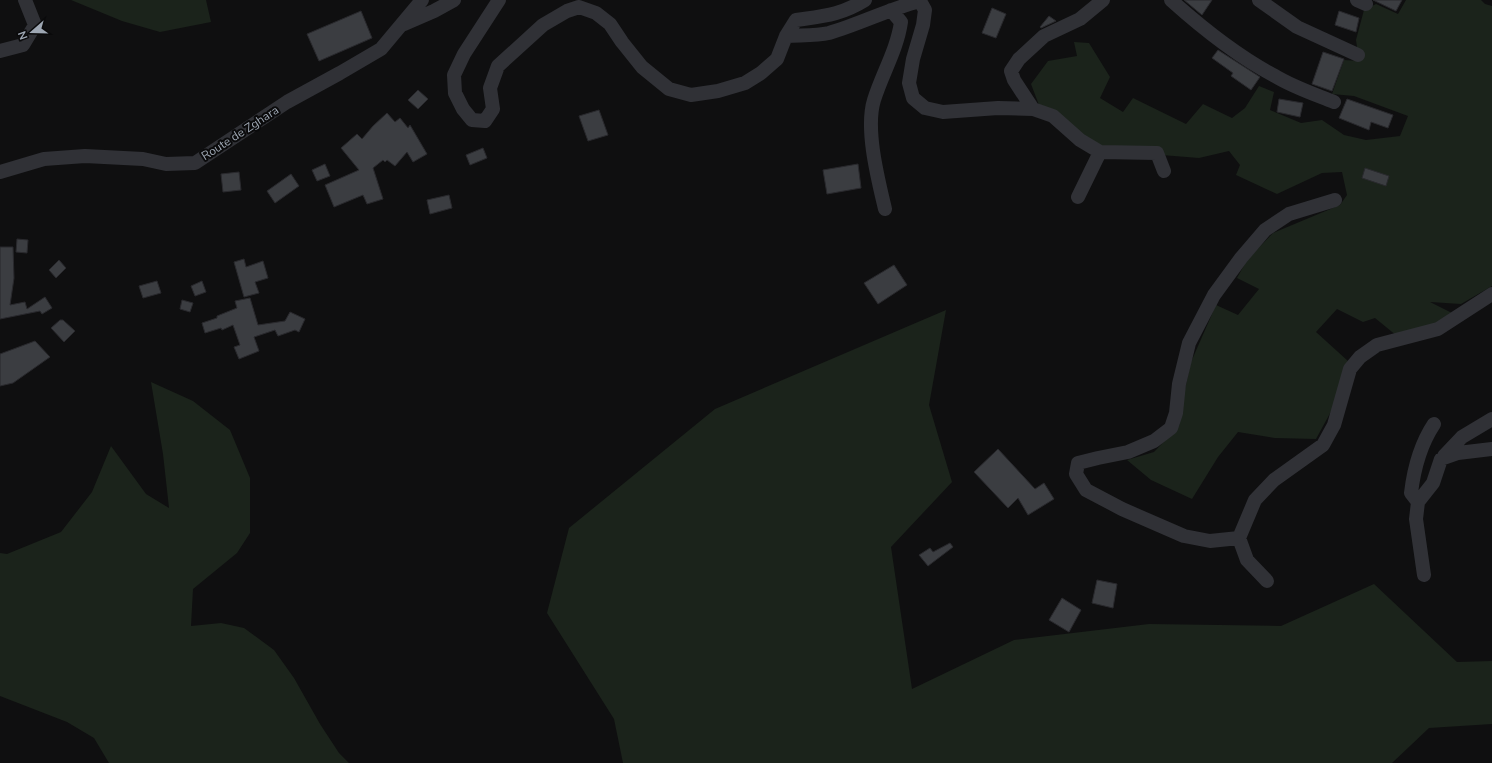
<svg xmlns="http://www.w3.org/2000/svg" width="1492" height="763" font-family="'Nunito Sans',sans-serif">
<rect width="100%" height="100%" fill="#0f0f10"/>
<path fill="#1b231b" d="M71,0H206L211,22L160,32L122,21Z
M1406,0H1481L1485,4L1492,6V286L1461,304L1430,302L1452,313L1440,322L1397,336L1375,318L1363,322L1337,309L1316,332L1348,361L1334,406L1316,439L1275,438L1238,432L1218,457L1192,499L1151,480L1127,460L1154,452L1179,426L1183,398L1191,362L1216,305L1238,315L1259,289L1237,278L1247,260L1273,233L1340,205L1347,195L1342,172L1322,173L1277,194L1236,175L1240,165L1229,151L1199,158L1149,154L1094,155L1042,113L1031,84L1048,61L1077,56L1074,42L1089,43L1110,77L1100,98L1123,112L1133,98L1186,124L1203,104L1232,118L1245,108L1259,86L1274,92L1270,110L1301,123L1322,120L1344,135L1366,140L1400,136L1408,116L1354,96L1332,94L1344,60L1359,61L1356,40L1364,10L1376,4L1398,14Z
M946,310L929,405L952,482L891,547L912,689L1014,640L1149,624L1281,626L1374,584L1457,662L1492,661V724L1429,728L1392,763H623L614,719L547,613L569,528L715,409Z
M151,382L193,401L230,430L250,478V533L237,553L193,589L191,626L221,623L244,628L274,650L294,678L320,724L339,753L349,763H109L94,738L67,722L0,696V553L7,554L61,532L92,492L111,446L146,494L169,508L163,454Z"/>
<path fill="#3b3d41" stroke="#29292d" d="M1184,0H1212L1202,15Z
M1373,0H1402L1396,11Z
M992,8L1006,14L996,38L982,33Z
M361,11L372,38L319,61L307,34Z
M1339,11L1359,18L1356,32L1335,25Z
M1049,16L1056,21L1041,28L1040,27Z
M1218,50L1260,77L1251,90L1231,76L1233,73L1212,58Z
M1323,52L1344,59L1332,91L1312,84Z
M418,90L428,99L418,109L408,100Z
M1279,99L1303,103L1300,117L1277,112Z
M1347,99L1393,115L1388,128L1371,122L1369,130L1339,118Z
M599,110L608,135L588,141L579,116Z
M387,113L395,122L400,118L408,128L410,125L427,154L413,162L407,152L395,166L387,160L385,162L383,160L373,168L383,199L367,204L363,195L334,207L325,185L359,170L341,148L357,134L362,139L373,126Z
M483,148L487,158L470,165L466,155Z
M325,164L330,176L317,181L312,170Z
M858,164L861,188L827,194L823,170Z
M1365,168L1389,176L1386,186L1362,178Z
M239,172L241,190L223,192L221,174Z
M291,174L299,186L275,203L267,191Z
M449,195L452,208L430,214L427,200Z
M17,239L28,240L27,253L16,252Z
M0,247H13L14,278L10,305L25,302L27,309L45,297L52,308L42,314L40,311L0,319Z
M244,259L246,267L263,261L268,278L255,282L259,293L244,297L234,262Z
M59,260L66,268L56,278L49,270Z
M894,265L907,285L878,304L864,283Z
M157,281L161,293L143,298L139,286Z
M202,281L206,292L195,296L191,286Z
M250,298L258,325L285,321L290,312L305,319L299,332L295,330L278,336L275,330L254,337L259,351L239,359L234,347L240,345L233,325L222,330L221,328L205,333L202,323L217,318V316L237,308L235,301Z
M182,300L193,303L190,312L180,309Z
M60,320H63L75,331L64,342L51,328Z
M35,341L50,357L13,383L0,386V354Z
M998,449L1035,489L1044,483L1054,499L1028,515L1018,498L1008,508L974,472Z
M950,543L953,547L928,566L919,555L930,548L933,552Z
M1097,580L1117,584L1113,608L1092,603Z
M1062,598L1081,610L1069,632L1049,620Z"/>
<g fill="none" stroke-linecap="round" stroke-linejoin="round">
<path stroke="#303136" stroke-width="14" d="M499,0L464,54L454,75L455,93L463,109L472,120L485,121L493,109L490,88L498,66L543,25L567,11L579,7L596,13L610,24L622,42L642,67L669,89L691,95L718,91L745,83L761,73L777,59L786,36L796,20C823,16 841,15 865,0
M1171,0C1201,27 1239,57 1275,76C1293,87 1314,94 1334,102
M1259,0L1297,27L1358,55
M1357,0L1366,4
M404,24L434,11L454,0
M786,36C800,35 816,36 829,33C860,24 889,9 920,1L925,10L923,25L913,59L909,83L913,98L925,108L943,112L998,108L1033,109L1053,116L1080,140L1100,152L1157,153L1164,171
M0,51L23,45L35,25L25,0
M1033,109L1014,80L1011,71L1019,59L1044,36L1080,19L1103,0
M0,172L44,159L85,156L143,159L166,164L195,163L287,102L340,73L381,49L422,0
M1078,197L1100,152
M885,209C878,179 865,129 874,100C882,74 897,50 901,22L891,10
M1434,424C1420,445 1414,468 1411,493L1418,502L1433,483L1441,459L1458,453L1492,449
M1444,456L1462,437L1492,419
M1418,502L1416,519L1424,575
M1239,538L1210,541L1184,536L1122,509L1086,490L1076,474L1078,463L1098,458L1128,452L1154,441L1171,428L1176,413L1179,384L1189,343L1214,295L1241,258L1265,230L1289,214L1335,200
M1267,581L1247,560L1239,538L1255,500L1274,480L1323,445L1334,425L1350,369L1360,357L1377,345L1438,329L1492,294"/>
</g>
<g text-anchor="middle" stroke-width="4" stroke-linejoin="round" paint-order="stroke">
<g font-size="12" fill="#9ea7b3" stroke="#0a0a0b">
<text transform="translate(240 133) rotate(-33)" y="4">Route de Zghara</text>
</g>
</g>
<g transform="translate(32 32) rotate(250)" stroke="#0a0a0b" stroke-width="3" paint-order="stroke">
<path d="M0-3L7 15L0 10L-7 15Z" fill="#9ea7b3"/>
<text y="-6" font-size="11" font-weight="bold" text-anchor="middle" fill="#9ea7b3">N</text>
</g>
</svg>
